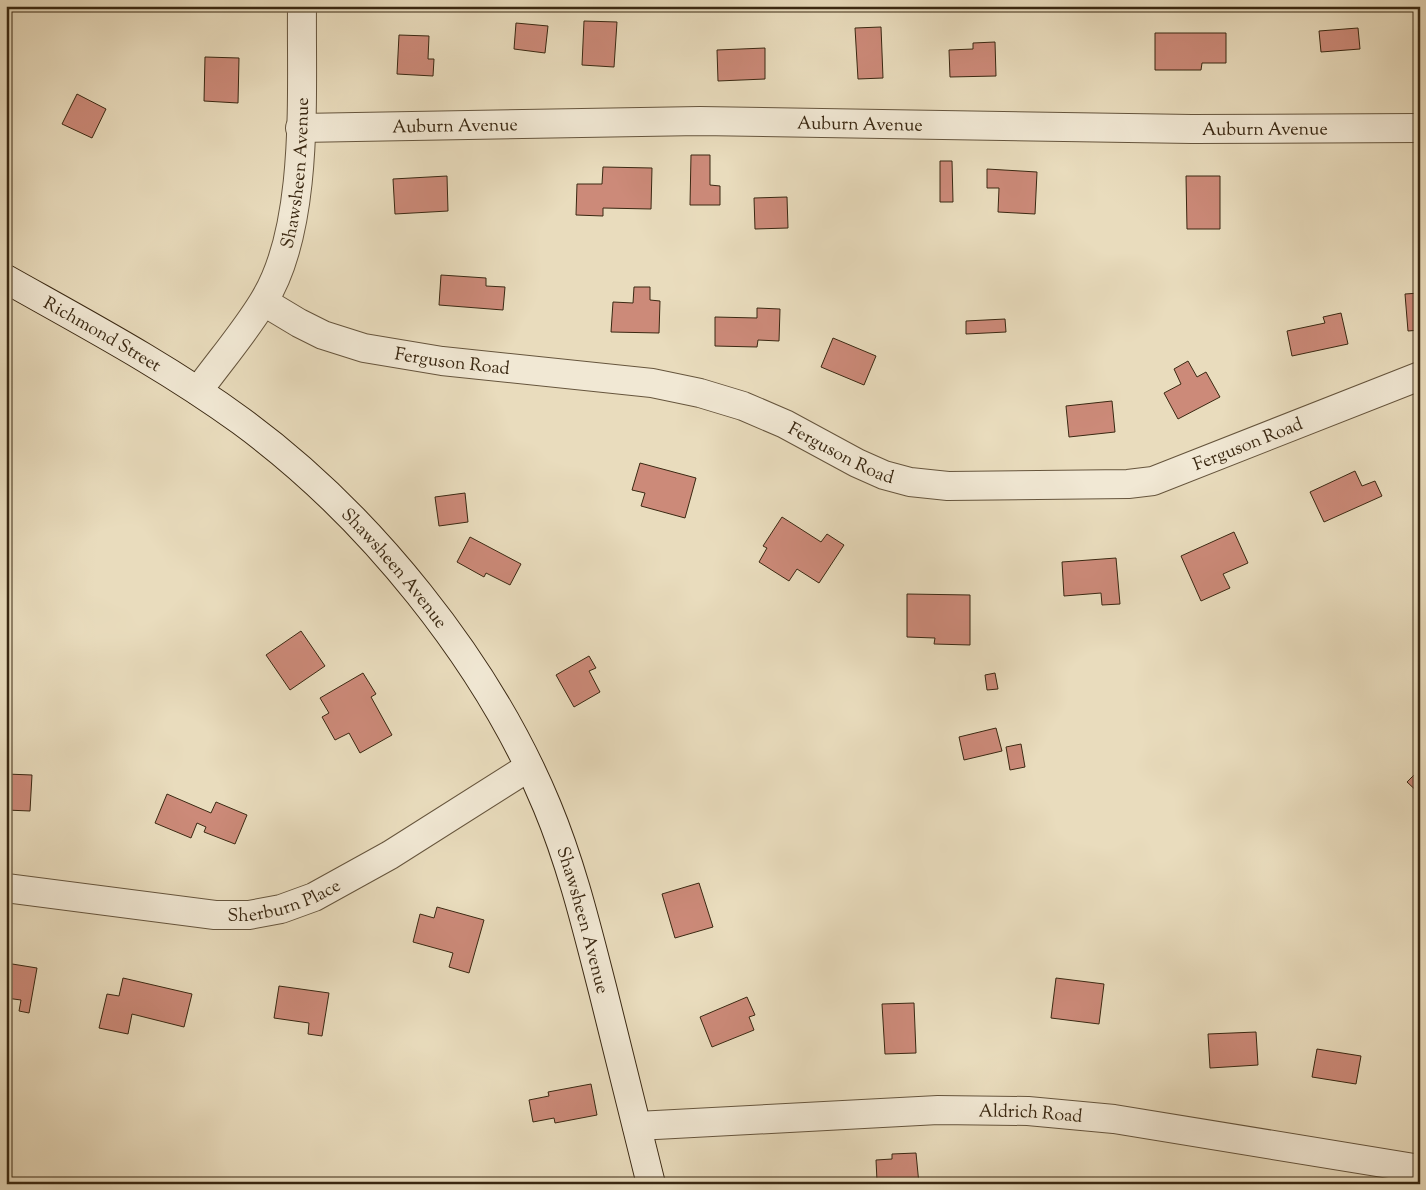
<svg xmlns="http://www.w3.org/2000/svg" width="1426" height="1190" font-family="'Sorts Mill Goudy',serif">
<rect width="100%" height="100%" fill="#e9dcbd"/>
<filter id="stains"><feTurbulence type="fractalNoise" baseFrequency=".004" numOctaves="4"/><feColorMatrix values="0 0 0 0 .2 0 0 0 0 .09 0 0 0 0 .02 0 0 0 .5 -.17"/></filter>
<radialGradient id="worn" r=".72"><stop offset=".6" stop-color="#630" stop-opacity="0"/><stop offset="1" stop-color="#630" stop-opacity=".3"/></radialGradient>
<path fill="#cc8a79" stroke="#3a2812" d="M584,21L617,22L614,67L582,65Z
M516,23L548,26L545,53L514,49Z
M881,27L883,78L858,79L855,28Z
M1358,28L1360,49L1321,52L1319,31Z
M1155,33H1226V63H1202L1201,70H1155Z
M399,35L429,36L428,59H434L433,76L397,74Z
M995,42L996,76L950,77L949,50L973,49V43Z
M765,48V79L718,81L717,50Z
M205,57L239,58L238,103L204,101Z
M77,94L106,109L92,138L62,124Z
M691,155H710V185L720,186V205H690Z
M940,161H952L953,202H940Z
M603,167L652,168L651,209L603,208V216L576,215L577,184H602Z
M987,169L1037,172L1035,214L998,212L999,188H987Z
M447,176L448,211L395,214L393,179Z
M1186,176H1220V229H1187Z
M787,197L788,228L755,229L754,198Z
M441,275L486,278V286L505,287L503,310L439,305Z
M634,287H650V300L660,301L659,333L611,332L613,302L633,303Z
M1420,293V330L1408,331L1405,294Z
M757,308L780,309L779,341L758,340L757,347L715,346V317L757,318Z
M1341,313L1348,344L1292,356L1287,331L1325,323L1323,317Z
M1005,319L1006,332L966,334V321Z
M833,338L876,356L864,385L821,367Z
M1188,361L1197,377L1206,372L1220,397L1178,419L1164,393L1181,384L1174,369Z
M1112,401L1115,432L1069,437L1066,406Z
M640,463L696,478L685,518L641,506L645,493L632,490Z
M1355,471L1362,486L1375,481L1382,496L1324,522L1310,492Z
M465,493L468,522L439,526L435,497Z
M782,517L821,542L827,534L844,545L819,583L797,569L789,581L759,562L767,548L763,546Z
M1234,532L1248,563L1223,574L1230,588L1201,601L1181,556Z
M470,537L521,564L510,585L486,573L484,577L457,562Z
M1116,558L1120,604L1102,605L1101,593L1064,596L1062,562Z
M907,594L970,595V645L934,644L935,638L907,637Z
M301,631L325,666L290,690L266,655Z
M589,656L596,668L589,671L600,692L574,707L556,675Z
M363,673L376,694L371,697L392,735L360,753L349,733L335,740L322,717L329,713L320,698Z
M995,673L998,689L987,690L985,675Z
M996,728L1002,751L964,760L959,737Z
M1021,744L1025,767L1010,770L1006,747Z
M1418,771L1420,773V794L1407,782Z
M6,774L32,775L30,811L6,810Z
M167,794L211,813L216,802L247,815L235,844L204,832L206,827L197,823L191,838L155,823Z
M699,883L713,927L675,938L662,894Z
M437,907L484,920L469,973L449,967L453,953L413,942L420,914L434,918Z
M6,963L37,968L29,1013L19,1011L21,1000L6,998Z
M123,978L192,994L184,1027L132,1014L128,1034L99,1028L107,994L119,996Z
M1056,978L1104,984L1099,1024L1051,1018Z
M279,986L329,993L322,1036L308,1034L309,1023L274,1018Z
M747,997L755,1015L749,1017L754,1030L712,1047L700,1017Z
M914,1003L916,1053L885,1054L882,1004Z
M1256,1032L1258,1065L1210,1068L1208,1034Z
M1317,1049L1361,1056L1356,1084L1312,1077Z
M591,1084L597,1115L555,1123L554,1118L533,1122L529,1100L549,1096L548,1092Z
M916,1153L919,1184H891V1180L877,1181L876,1160L892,1159V1154Z"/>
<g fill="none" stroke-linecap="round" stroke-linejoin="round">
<g stroke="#66553d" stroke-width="30">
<g id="minor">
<path id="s1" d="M300,128L700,121L1192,129L1420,128"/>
<path id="s2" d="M264,302L299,323L323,335L364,348L442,361L652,383L700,393L743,406L785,424L857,463L884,475L910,482L948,486L1128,484L1153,481L1420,376"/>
<path id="s3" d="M6,888L215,915H249L281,909L314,897L390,855L529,767"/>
</g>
</g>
<g stroke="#66553d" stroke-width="30">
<g id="tertiary">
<path id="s4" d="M198,391C219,362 244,333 263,302C310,228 301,92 302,6"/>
<path id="s5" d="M637,1126L938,1110L1028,1111L1114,1119L1420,1169"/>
</g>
</g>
<g stroke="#3a2812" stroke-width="30">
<g id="secondary">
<path id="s6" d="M6,279C86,324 167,367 241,421C368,514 487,661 547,806C572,866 587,929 603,991C619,1055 635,1119 651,1184"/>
</g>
</g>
<use href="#minor" stroke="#f1e8d4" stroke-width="28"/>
<use href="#tertiary" stroke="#f1e8d4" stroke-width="28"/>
<use href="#secondary" stroke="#f1e8d4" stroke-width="28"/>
</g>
<g text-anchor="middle" stroke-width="4.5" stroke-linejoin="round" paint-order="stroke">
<g font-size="18" fill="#3a2812" stroke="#f1e8d4">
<text dy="6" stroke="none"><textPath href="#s1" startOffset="560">Auburn Avenue</textPath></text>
<text dy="6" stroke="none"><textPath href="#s1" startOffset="155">Auburn Avenue</textPath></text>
<text dy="6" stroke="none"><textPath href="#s1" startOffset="965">Auburn Avenue</textPath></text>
<text dy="6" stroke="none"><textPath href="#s4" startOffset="245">Shawsheen Avenue</textPath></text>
<text dy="6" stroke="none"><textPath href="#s6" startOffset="111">Richmond Street</textPath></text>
<text dy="6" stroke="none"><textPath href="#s2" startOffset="200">Ferguson Road</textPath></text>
<text dy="6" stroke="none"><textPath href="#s2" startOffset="1024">Ferguson Road</textPath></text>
<text dy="6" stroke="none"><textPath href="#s2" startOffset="604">Ferguson Road</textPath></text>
<text dy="6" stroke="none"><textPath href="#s6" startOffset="488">Shawsheen Avenue</textPath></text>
<text dy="6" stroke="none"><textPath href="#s3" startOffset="282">Sherburn Place</textPath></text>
<text dy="6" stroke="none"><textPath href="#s6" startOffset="892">Shawsheen Avenue</textPath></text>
<text dy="6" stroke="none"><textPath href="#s5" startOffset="394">Aldrich Road</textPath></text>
</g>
</g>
<rect width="1426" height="1190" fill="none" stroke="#e9dcbd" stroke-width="25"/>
<rect x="8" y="8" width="1411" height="1175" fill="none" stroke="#3a2812" stroke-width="2.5"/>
<rect x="12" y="12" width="1401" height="1165" fill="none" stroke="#3a2812"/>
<rect width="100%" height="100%" filter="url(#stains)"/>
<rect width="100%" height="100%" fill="url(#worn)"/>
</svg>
